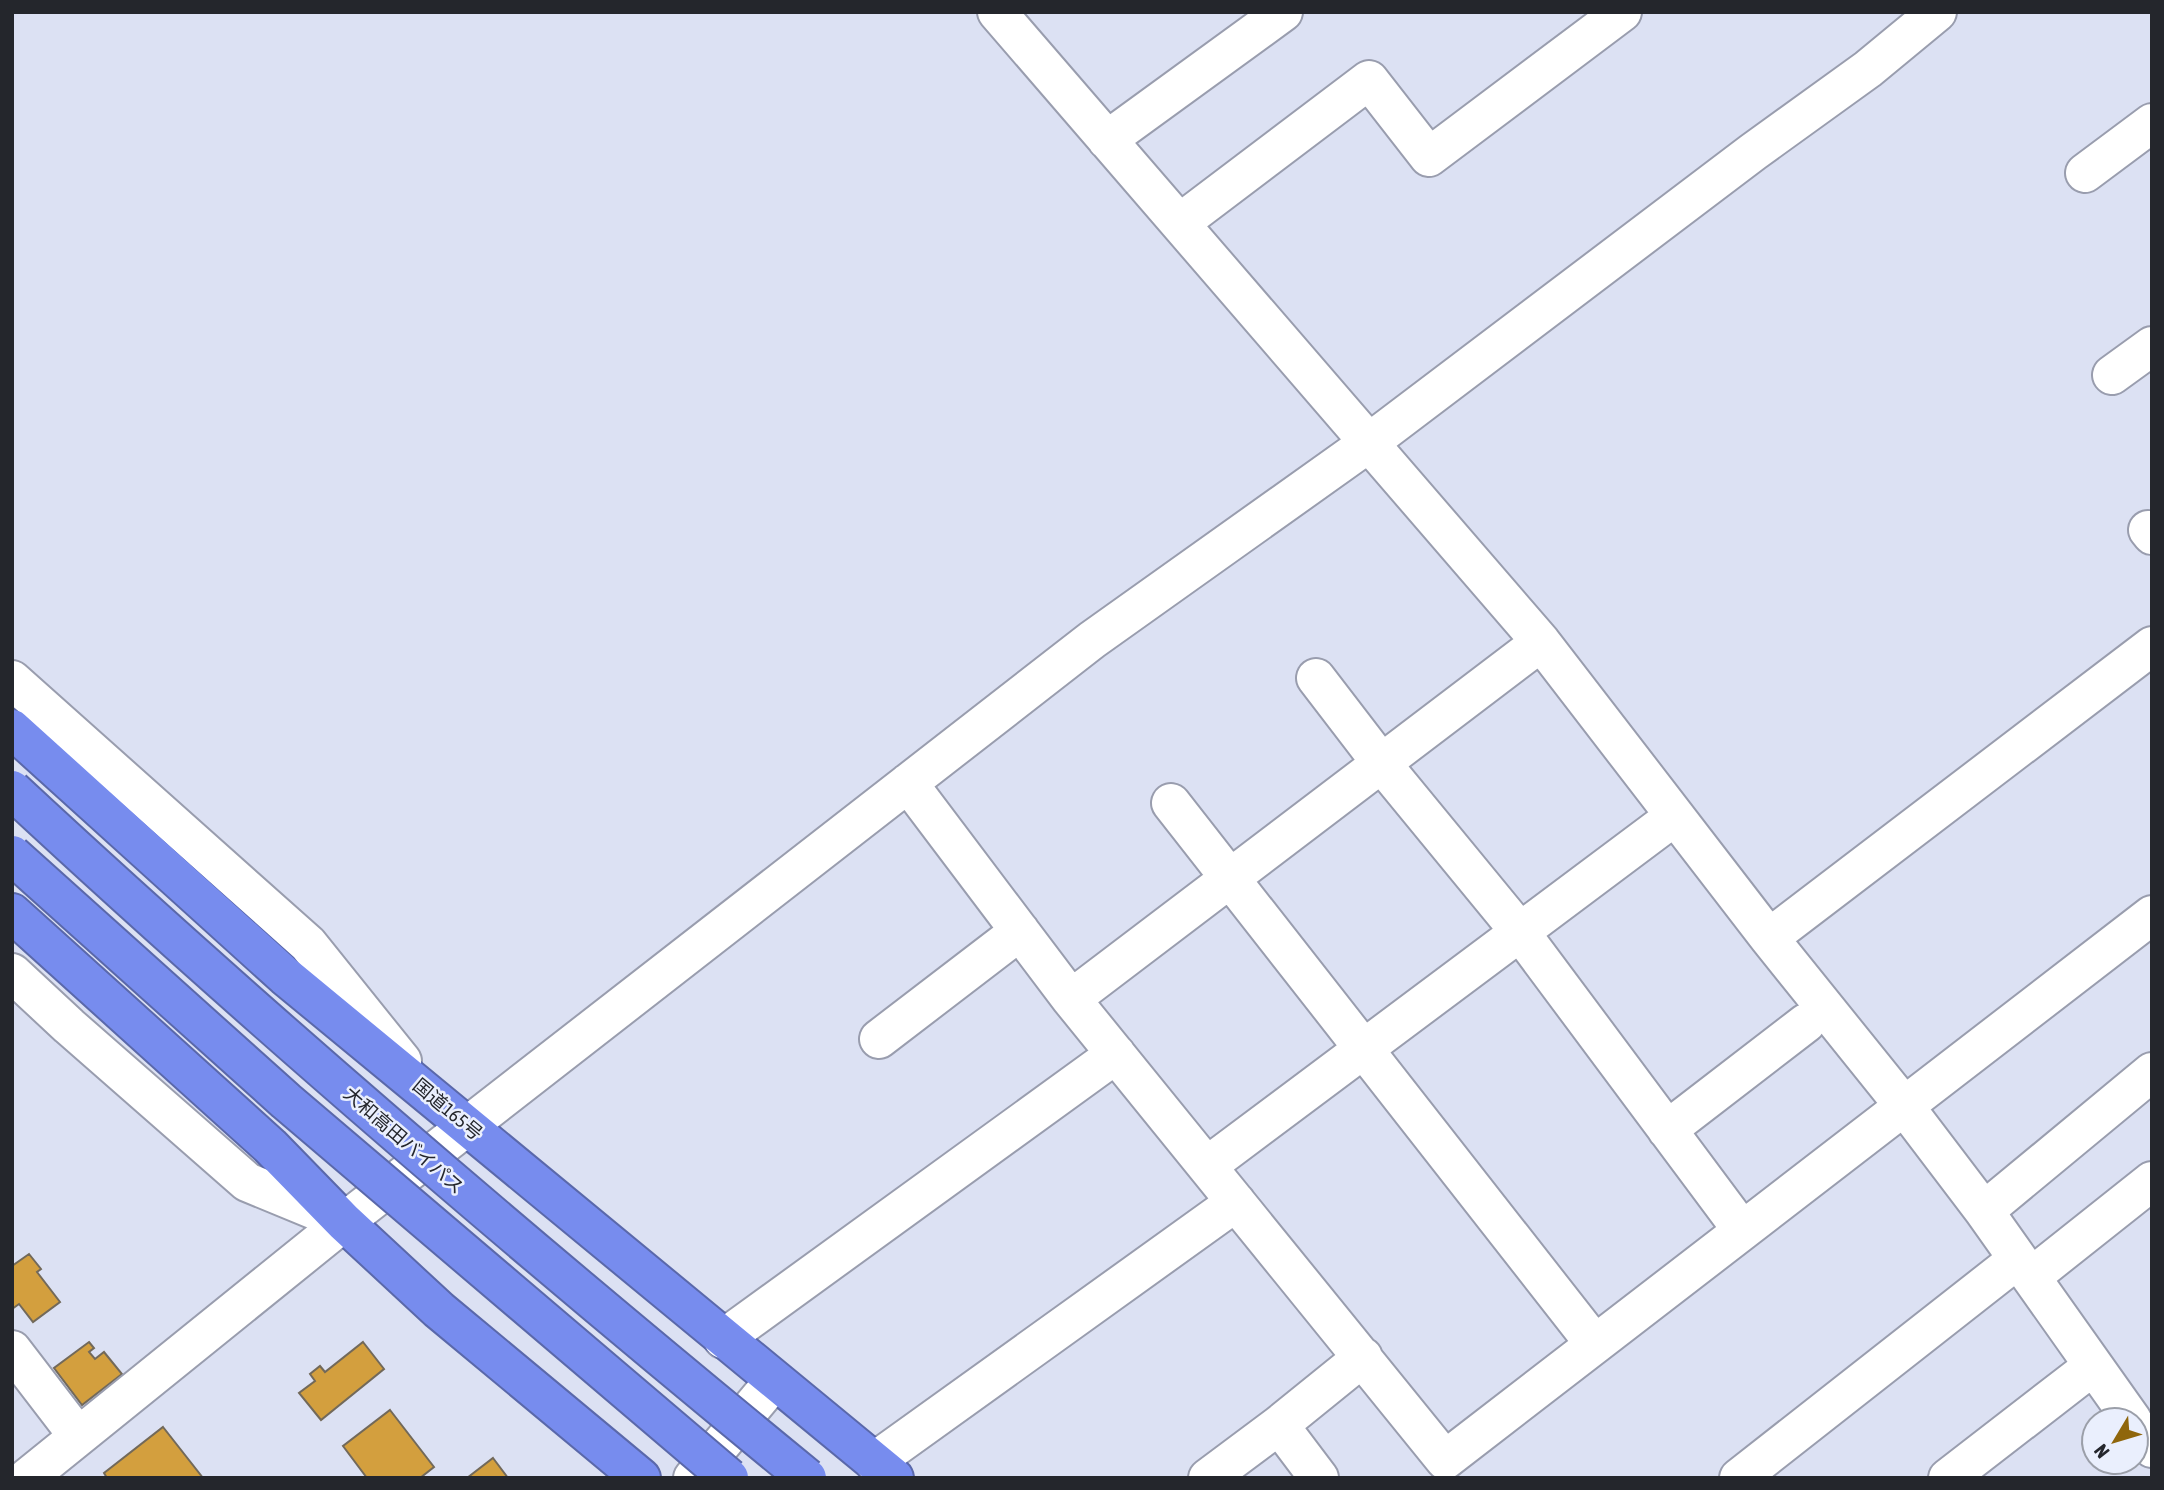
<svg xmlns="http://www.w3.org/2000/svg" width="2164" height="1490" font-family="'Asap Condensed','Noto Sans JP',sans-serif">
<rect width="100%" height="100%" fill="#dce1f3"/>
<path fill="#d39f3e" stroke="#72695a" stroke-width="2" d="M29,1254L41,1269L37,1272L60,1302L33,1322L19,1304L12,1309V1266Z
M89,1342L94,1348L89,1352L95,1359L104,1352L122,1374L82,1405L54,1368Z
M363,1342L384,1369L321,1420L299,1393L315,1381L310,1374L320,1366L325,1372Z
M390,1410L434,1467L420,1478H367L343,1446Z
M163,1427L203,1478H107L104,1473Z
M493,1458L508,1478H467Z"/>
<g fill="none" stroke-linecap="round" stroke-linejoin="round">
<g stroke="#999dae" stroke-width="42">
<path id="minor" d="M997,12L1541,642L1769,938L1905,1107L1984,1211L2132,1420
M1107,140L1283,12
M2085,173L2152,123
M1180,223L1369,80L1429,157L1622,12
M2112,375L2152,346
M2148,530L2152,535
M1316,678L1382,764L1520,932L1742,1230
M12,680L308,944L402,1061
M908,783L1071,999L1445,1460C1679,1277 1917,1098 2152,915
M1171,803L1594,1343
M1769,938L2152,646
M12,973L69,1026L247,1182L344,1222
M1071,999L1541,642
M879,1039L1020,931
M1667,1130L1806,1023
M1207,1166L1675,816
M1984,1211L2152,1072
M2031,1277L2152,1181
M723,1339L1116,1054
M12,1350L78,1436
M1279,1425L1319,1478
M2136,1426L2152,1448
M874,1462L1236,1202
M27,1478L344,1222L1092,640L1370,442L1753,152L1868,69L1937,12
M693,1478L774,1381
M1208,1478L1279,1425L1363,1357
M1739,1478L2018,1259
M1948,1478L2093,1366"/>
</g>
<g stroke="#5a68aa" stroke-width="42">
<path id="highway" d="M12,729L285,976L894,1478
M12,913L270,1146L344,1222L439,1310L641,1478"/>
</g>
<use href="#minor" stroke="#fff" stroke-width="38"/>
<use href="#highway" stroke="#778cee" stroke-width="38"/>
<g stroke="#5a68aa" stroke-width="42" stroke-linecap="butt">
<path id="highway-bridge" d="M12,790C269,1029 536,1256 807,1478
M12,855L286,1101L729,1478"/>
</g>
<use href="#highway-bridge" stroke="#778cee" stroke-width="38"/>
</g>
<g text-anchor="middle" stroke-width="5" stroke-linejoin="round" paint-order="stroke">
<g font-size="19" fill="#24262c" stroke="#eaeffd">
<text transform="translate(448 1109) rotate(40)" y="7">国道165号</text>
<text transform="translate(404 1140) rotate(41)" y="7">大和高田バイパス</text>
</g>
</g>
<rect width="2164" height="1490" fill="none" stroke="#24262c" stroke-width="28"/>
<g transform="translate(2115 1441) rotate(232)"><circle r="33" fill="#eaeffd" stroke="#9b9fa9" stroke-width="2"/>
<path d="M0-5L12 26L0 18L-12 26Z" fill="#8f660c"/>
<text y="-10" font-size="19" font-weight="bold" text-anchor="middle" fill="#24262c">N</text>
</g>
</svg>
